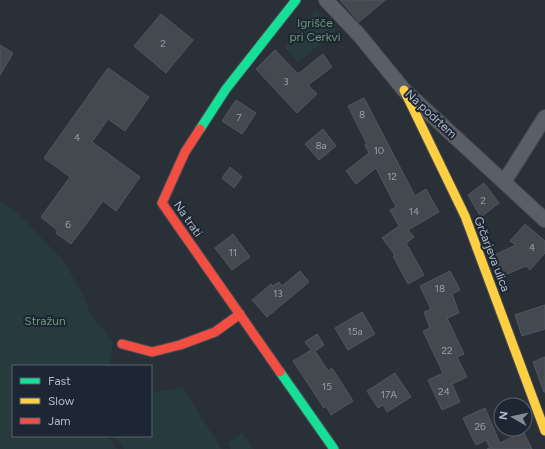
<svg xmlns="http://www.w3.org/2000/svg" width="545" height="449" font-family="Figtree,sans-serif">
<rect width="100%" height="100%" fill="#2a3038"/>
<path fill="#273a3e" d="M315,10L337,30L298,62L285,47Z
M0,200L18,214L61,258L81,290L92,317L113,341L110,366H13V436H107L117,449H0Z
M182,388L222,449H124L115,436H151V392Z
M242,433L253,449H231L227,443Z"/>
<path fill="#444950" stroke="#52575f" d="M340,0H385L359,22Z
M161,14L193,40L166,73L134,46Z
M0,45L13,53L0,75Z
M275,50L298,74L323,54L332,67L308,85L317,94L297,113L256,69Z
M108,68L149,97L125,131L108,119L92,142L140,177L116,211L103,201L71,244L56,233L58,231L41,217L70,177L44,158Z
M364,98L415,196L426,189L439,212L408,230L414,237L406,243L424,275L408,284L393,256L395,255L382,238L399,226L390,210L396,207L376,168L356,184L346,171L369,153L365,145L367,144L348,106Z
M236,100L256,113L242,134L222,121Z
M323,129L336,146L319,160L305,144Z
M230,167L242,177L234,188L222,178Z
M484,183L499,203L481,217L468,195Z
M525,224L545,241V253L530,270L526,266L500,277L492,256L516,245L510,241Z
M233,234L250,257L232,270L215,248Z
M300,271L309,282L267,317L252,300L271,284L273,286L279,282L282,286Z
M450,271L460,290L452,294L459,313L447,318L464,354L457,357L467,377L452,384L460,402L442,410L428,380L443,373L423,331L430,328L424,312L431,309L420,286Z
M545,305V329L522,336L515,315Z
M362,312L375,334L348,350L335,328Z
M317,334L324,345L315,351L328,371L332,368L353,401L331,415L326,406L324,408L293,361L311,350L305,342Z
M545,357V392H544L533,362Z
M395,373L411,397L387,412L383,405L378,408L367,391Z
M485,408L500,443L523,431L532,449H487L490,448L486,440L476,445L463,418Z"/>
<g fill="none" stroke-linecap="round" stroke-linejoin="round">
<g stroke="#484c53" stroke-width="16">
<path id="street" d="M326,0L360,36L404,90L545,220
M504,182L545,117"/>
</g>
<g stroke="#484c53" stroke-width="11">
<path id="fast" d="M200,129L226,89L296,0
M280,372L334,449"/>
</g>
<g stroke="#484c53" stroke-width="11">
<path id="slow" d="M404,90L465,216L545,431"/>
</g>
<g stroke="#484c53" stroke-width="11">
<path id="jam" d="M200,129L185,152L162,203L280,372
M122,344L152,352L180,345L215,332L240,314"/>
</g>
<use href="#street" stroke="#5a5e66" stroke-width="14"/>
<use href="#fast" stroke="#16e098" stroke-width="9"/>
<use href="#slow" stroke="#ffcf43" stroke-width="9"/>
<use href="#jam" stroke="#f24e42" stroke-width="9"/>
</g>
<g text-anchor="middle" stroke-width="4" stroke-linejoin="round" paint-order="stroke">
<g font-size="10" fill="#989fab">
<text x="163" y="47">2</text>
<text x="286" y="85">3</text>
<text x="362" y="118">8</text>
<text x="239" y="121">7</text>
<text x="77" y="141">4</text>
<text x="321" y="149">8a</text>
<text x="379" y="154">10</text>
<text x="392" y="180">12</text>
<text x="483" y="204">2</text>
<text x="414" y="215">14</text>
<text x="68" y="228">6</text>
<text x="532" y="251">4</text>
<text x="233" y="256">11</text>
<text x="440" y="292">18</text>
<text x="278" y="297">13</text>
<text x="355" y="335">15a</text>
<text x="447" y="354">22</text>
<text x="327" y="390">15</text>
<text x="444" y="395">24</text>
<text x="389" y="398">17A</text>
<text x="480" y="430">26</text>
</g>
<g font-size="12" fill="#6b9a76" stroke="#1d2633">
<text x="315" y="27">Igrišče<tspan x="315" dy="14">pri Cerkvi</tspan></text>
<text x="45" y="325">Stražun</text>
</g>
<g font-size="12" fill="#b4bcc9" stroke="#1d2633">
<text transform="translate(431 114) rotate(43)" y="4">Na podrtem</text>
<text transform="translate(188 219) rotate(55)" y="4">Na trati</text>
<text transform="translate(492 254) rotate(69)" y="4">Grčarjeva ulica</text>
</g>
</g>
<rect x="12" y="365" width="140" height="72" fill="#1d2633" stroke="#59626f"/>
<rect x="20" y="378" width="20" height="6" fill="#16e098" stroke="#59626f"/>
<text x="48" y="385" font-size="12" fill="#b4bcc9">Fast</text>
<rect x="20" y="398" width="20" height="6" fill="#ffcf43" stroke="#59626f"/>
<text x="48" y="405" font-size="12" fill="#b4bcc9">Slow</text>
<rect x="20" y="418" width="20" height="6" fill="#f24e42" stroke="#59626f"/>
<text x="48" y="425" font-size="12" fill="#b4bcc9">Jam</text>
<g transform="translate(513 417) rotate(279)"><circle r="19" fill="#1d2633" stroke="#59626f"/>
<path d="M0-3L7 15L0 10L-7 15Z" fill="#848b96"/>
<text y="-6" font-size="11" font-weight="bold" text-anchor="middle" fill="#b4bcc9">N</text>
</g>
</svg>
